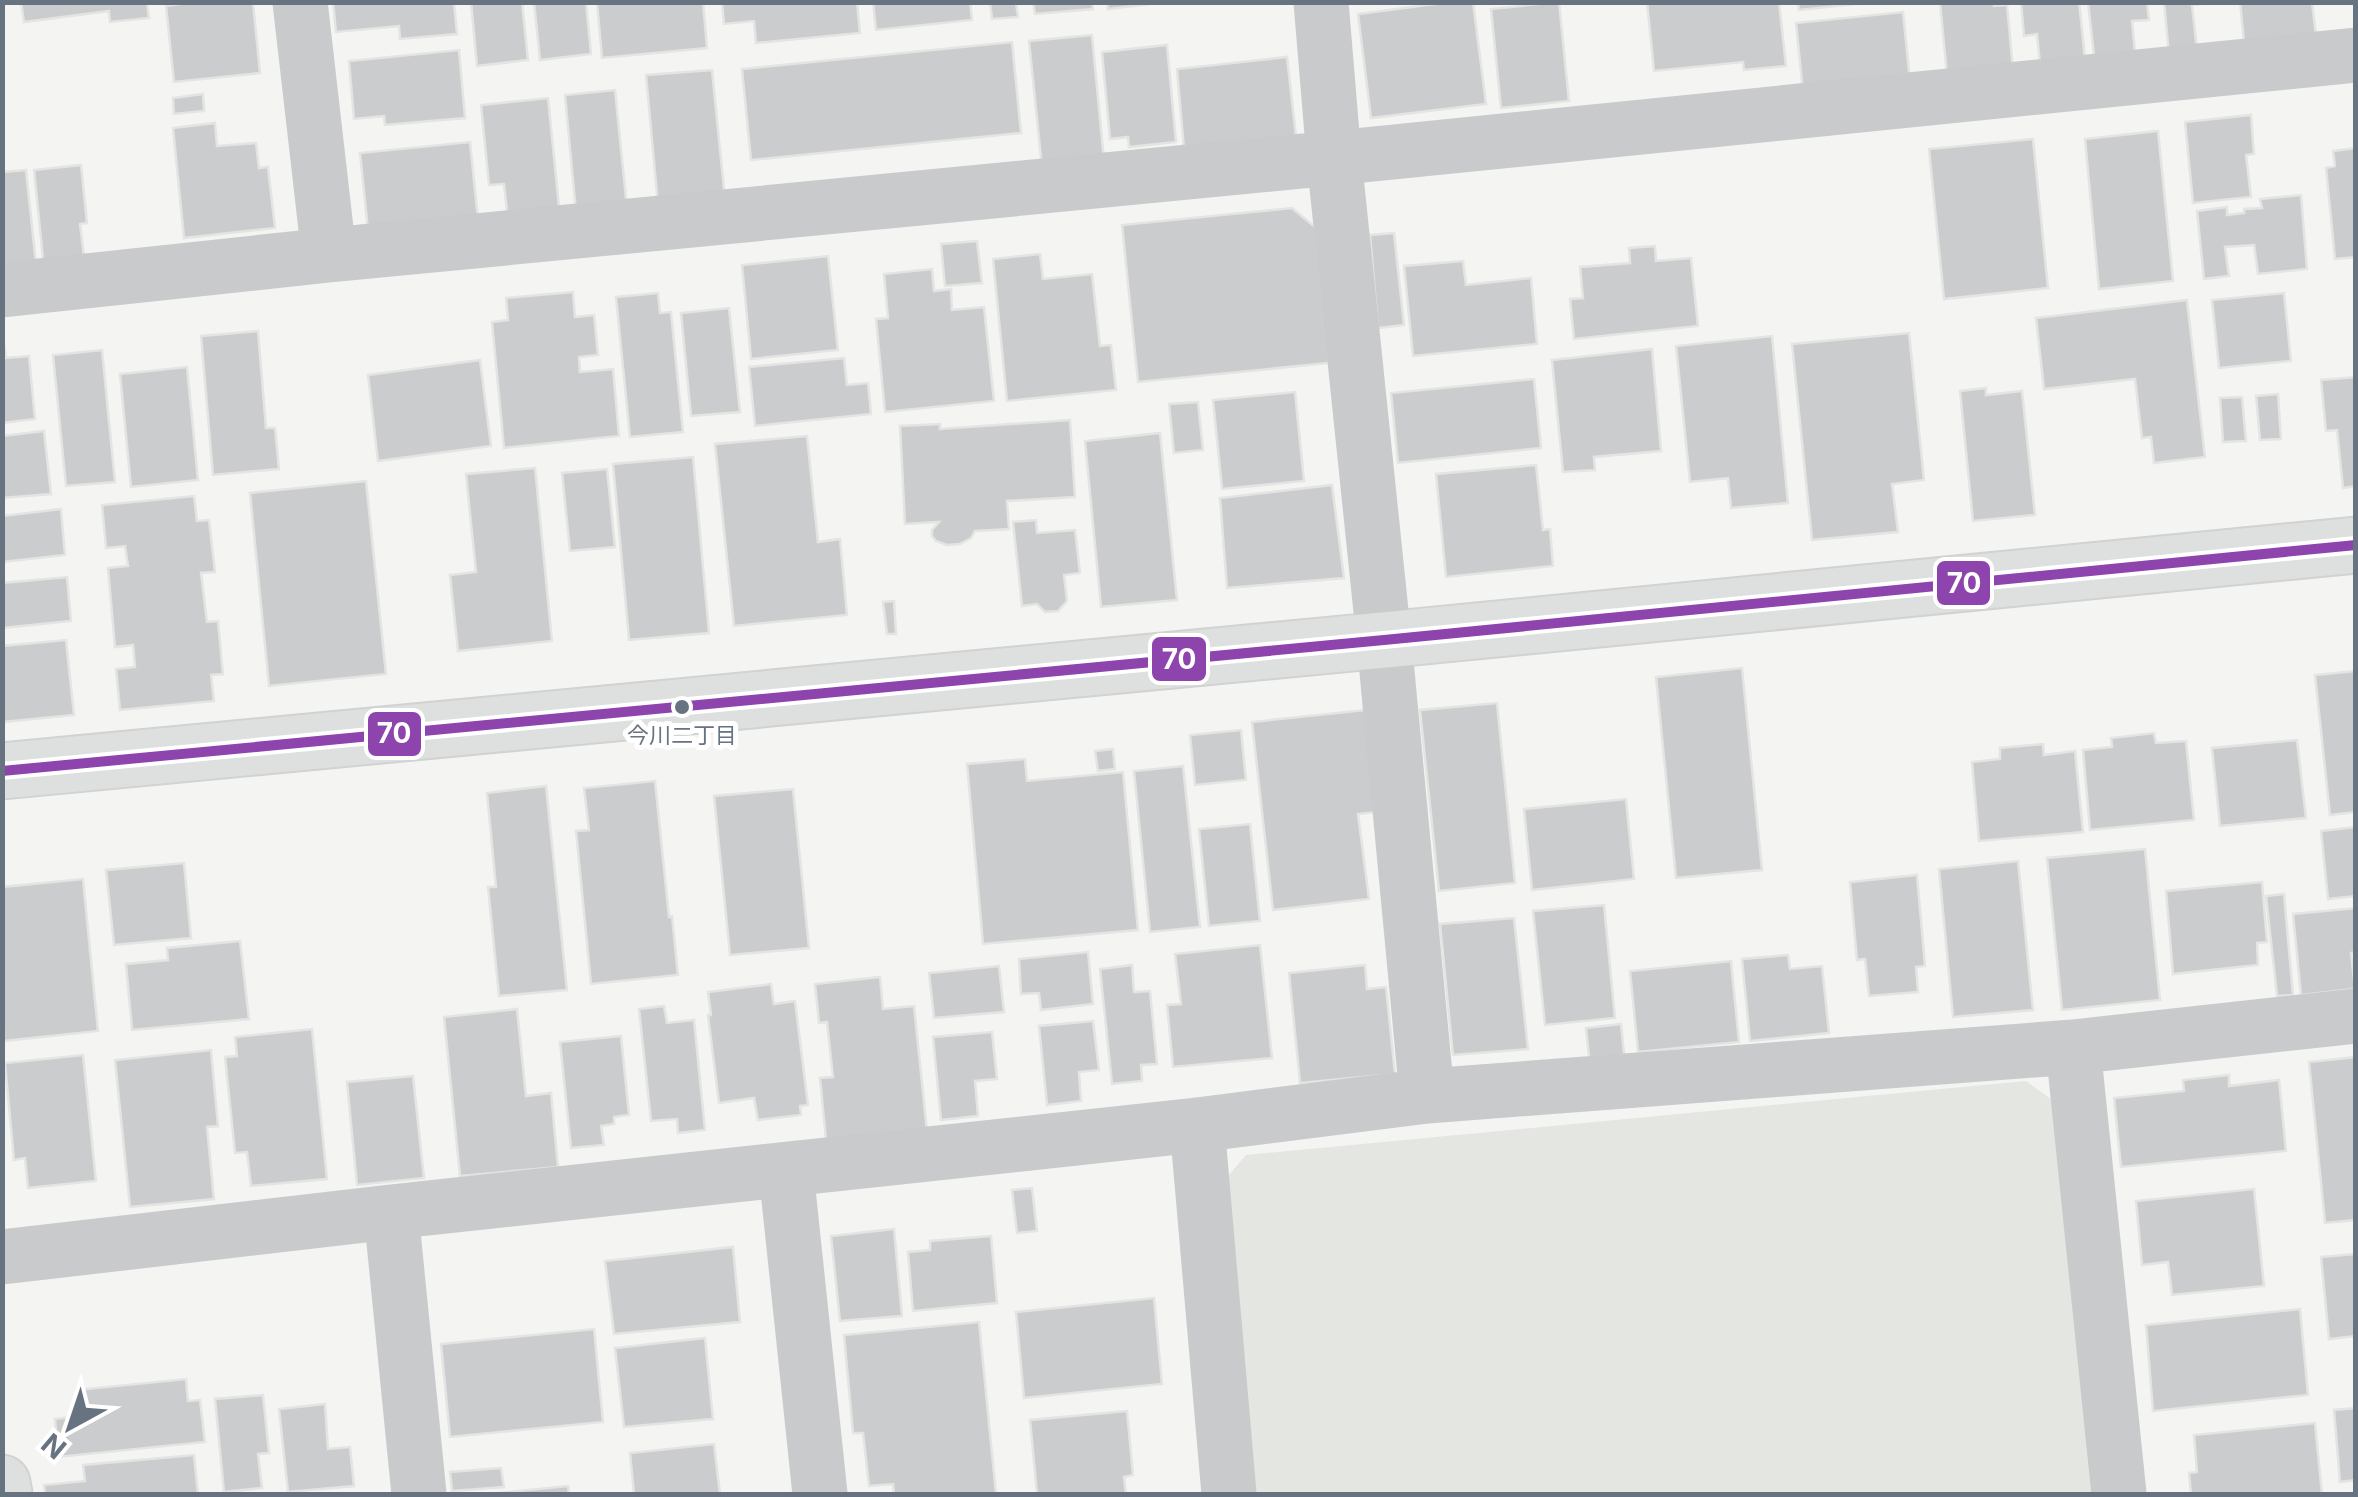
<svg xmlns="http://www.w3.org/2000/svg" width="2358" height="1497" font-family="Inter,'Noto Sans JP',sans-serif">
<rect width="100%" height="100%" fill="#f4f4f3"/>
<path fill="#e4e6e2" d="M2026,1081L2055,1102L2094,1494H1255L1222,1183L1246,1155Z"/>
<path fill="#cbcccd" stroke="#e4e4e2" stroke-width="2.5" d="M21,2H147L149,18L110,22L109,11L24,22Z
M195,2H253L260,73L174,82L166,6Z
M333,2H454L457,34L400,39L399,26L336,32Z
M471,2H522L528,60L477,66Z
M534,2H586L591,54L540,60Z
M597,2H703L707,48L602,58Z
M722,2H857L860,33L756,43L754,21L724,24Z
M873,2H970L972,20L876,30Z
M990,2H1016L1018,17L992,19Z
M1033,2H1092L1093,9L1035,14Z
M1107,2H1166L1108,9Z
M1451,2H1473L1486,104L1371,118L1358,14Z
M1559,2L1569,101L1501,108L1491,9Z
M1647,2H1779L1786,66L1744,70L1743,62L1654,71Z
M1798,2H1875L1799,10Z
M1940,2H1994V6L2007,5L2013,69L1947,75Z
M2021,2H2079L2085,59L2040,64L2037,34L2024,36Z
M2088,2H2147L2149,20L2132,21L2135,52L2094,56Z
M2164,2H2221L2192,5L2197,50L2169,54Z
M2240,2H2312L2316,35L2244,42Z
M1903,12L1910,81L1803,92L1796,23Z
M1092,35L1104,161L1042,168L1029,41Z
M1012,42L1021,133L751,160L742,69Z
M1167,45L1176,142L1129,147L1128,137L1110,139L1102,52Z
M459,50L465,118L385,125L384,116L354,119L349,61Z
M1287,57L1296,136L1184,149L1177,69Z
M712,70L725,199L658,205L646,75Z
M615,90L627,208L576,212L565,95Z
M203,94L204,111L174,114L173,98Z
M548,98L560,216L508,221L504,184L489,185L481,105Z
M2251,115L2254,154L2246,155L2251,197L2193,203L2185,122Z
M215,123L217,146L256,143L259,168L268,167L275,228L184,238L173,128Z
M2158,131L2173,281L2099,289L2085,139Z
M2033,139L2048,288L1944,299L1929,149Z
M470,142L478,219L368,230L360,153Z
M2356,148V257L2335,259L2326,168L2335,166L2333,151Z
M81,165L87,223L80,224L85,265L44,269L34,170Z
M26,170L36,264L2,268V172Z
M2301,195L2307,269L2258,274L2254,245L2225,247L2229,276L2204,279L2197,211L2227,207V215L2244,213V209L2262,208L2260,199Z
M1292,208L1315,227L1329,363L1138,382L1122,225Z
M1394,233L1404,325L1378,328L1370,235Z
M977,241L982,283L945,286L941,244Z
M1655,246L1656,261L1691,258L1698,326L1574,339L1570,299L1583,298L1580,267L1630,263L1629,248Z
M1040,254L1043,279L1092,274L1100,346L1111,345L1116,390L1007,401L993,259Z
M828,256L838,350L751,359L742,265Z
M1463,261L1466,285L1531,278L1537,344L1413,356L1404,266Z
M932,269L934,291L951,289L952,310L984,307L994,401L885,412L876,319L888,318L884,274Z
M573,292L575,317L594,315L598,355L579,357L580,372L613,369L619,436L504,448L492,322L508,320L506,298Z
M658,293L660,313L671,312L683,432L630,437L616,297Z
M2284,293L2291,361L2219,368L2212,300Z
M2187,300L2205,457L2154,463L2151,437L2142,438L2135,379L2044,389L2036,318Z
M729,308L740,412L691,416L681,313Z
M258,331L266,428H275L279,469L213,475L201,336Z
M1909,333L1924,480L1892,484L1898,532L1812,540L1792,344Z
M1772,336L1788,503L1731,508L1728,478L1690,482L1676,346Z
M4,344L6,358L29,356L35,419L2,423V345Z
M1652,349L1661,451L1594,457L1595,470L1563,472L1552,360Z
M102,350L115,482L66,486L53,355Z
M844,358L847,385L868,383L871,414L755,426L749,367Z
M480,360L491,446L378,461L368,375Z
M187,367L198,480L131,487L120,374Z
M2356,377V486L2343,488L2337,430L2326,431L2321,380Z
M1534,379L1541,448L1398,463L1391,393Z
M1986,388V395L2022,391L2035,515L1973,521L1960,391Z
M1295,392L1304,481L1222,489L1213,400Z
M2278,394L2281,439L2260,440L2256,396Z
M2242,397L2246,441L2223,442L2220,398Z
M1198,402L1203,450L1174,453L1169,404Z
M1070,420L1075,497L1007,501L1009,529L975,531L971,538L960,544L947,545L936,541L932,536V530L939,522L905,524L900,426L940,424V429Z
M44,431L51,494L2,498V436Z
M1160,433L1177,600L1101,607L1085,441Z
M807,436L818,542L840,539L847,615L734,626L715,444Z
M693,457L709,633L629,640L613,464Z
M1536,465L1543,530L1550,529L1553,566L1446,577L1436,474Z
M535,468L552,641L458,651L450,575L476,572L466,474Z
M607,469L615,547L570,551L562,473Z
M366,481L386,674L269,686L250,493Z
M1332,485L1344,578L1227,588L1220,498Z
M194,496L197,521L209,520L215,572L201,573L207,622L218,621L223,674L211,675L214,701L120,710L116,669L135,667L133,645L115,647L108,568L128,566L125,546L106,548L102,505Z
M61,509L65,555L2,562V516Z
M1036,520L1037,533L1075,530L1080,573L1064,575L1067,601L1058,611L1045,612L1037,604L1022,606L1013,522Z
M67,577L71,621L2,628V583Z
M894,601L896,634H887L883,602Z
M66,640L74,715L2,722V646Z
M1742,668L1762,870L1676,878L1656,677Z
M2356,671V812L2330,815L2315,675Z
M1497,703L1515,883L1439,891L1420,710Z
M1375,709L1386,811L1358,814L1369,899L1273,910L1252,722Z
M1241,730L1246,780L1195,785L1190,735Z
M2154,733L2156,743L2186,741L2194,820L2090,830L2083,750L2112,747L2111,738Z
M2297,740L2306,818L2220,826L2212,748Z
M2043,744L2044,755L2075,751L2083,832L1979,841L1972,762L2000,759V748Z
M1113,749L1115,769L1098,771L1095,751Z
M1025,759L1027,781L1123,772L1138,930L983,944L967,764Z
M1183,766L1200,927L1150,932L1134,771Z
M655,781L669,917L672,916L678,975L591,984L576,831L589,830L584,788Z
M546,786L567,990L499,996L488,887H496L487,793Z
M793,789L809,948L730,955L714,796Z
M1626,799L1634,879L1532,890L1524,809Z
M1250,824L1260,921L1209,926L1199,829Z
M2356,827V896L2328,899L2321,831Z
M2145,849L2160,1000L2062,1010L2047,858Z
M2018,861L2033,1010L1953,1017L1939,869Z
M184,863L191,938L114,945L106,870Z
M1917,875L1925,966L1916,967L1918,992L1869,996L1865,959L1857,960L1850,882Z
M83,879L98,1031L4,1041L2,887Z
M2262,882L2267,942L2257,943L2258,965L2173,974L2166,891Z
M2284,894L2293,995L2277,996L2266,896Z
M1604,905L1615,1018L1545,1025L1533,911Z
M2356,908V952L2351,953L2355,989L2301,995L2293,914Z
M1514,918L1528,1049L1453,1055L1440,924Z
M240,941L249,1019L132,1030L126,964L168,960L167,948Z
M1260,945L1272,1058L1173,1067L1167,1005L1181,1004L1175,954Z
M1088,952L1093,1004L1041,1010L1039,993L1021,994L1019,959Z
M1788,955L1790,969L1822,966L1829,1033L1750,1041L1742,959Z
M1731,961L1739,1042L1638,1052L1630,971Z
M1132,965L1134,992L1150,991L1157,1064L1141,1065L1142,1081L1112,1084L1100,969Z
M1365,965L1367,989L1386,987L1395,1074L1300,1083L1289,973Z
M999,966L1004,1012L934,1018L929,973Z
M880,977L883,1009L914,1006L927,1131L826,1140L820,1078L833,1077L827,1022L819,1023L815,984Z
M771,984L774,1004L795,1001L808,1105L800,1106L801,1115L758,1120L754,1098L719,1103L708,1015H711L708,992Z
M664,1006L667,1023L694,1020L705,1130L678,1133L677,1119L651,1121L639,1009Z
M517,1009L526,1096L551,1093L558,1167L460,1176L444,1017Z
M1093,1021L1099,1070L1079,1072L1081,1101L1047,1105L1039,1026Z
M1621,1024L1625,1063L1590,1066L1586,1028Z
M312,1029L327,1179L251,1186L247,1152L235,1153L225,1057L237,1056L235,1037Z
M992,1032L997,1079L975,1081L978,1116L941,1120L933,1037Z
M621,1036L629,1115L614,1117V1124L601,1126L604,1145L571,1148L560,1042Z
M211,1050L218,1126L207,1127L214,1199L130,1207L115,1060Z
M83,1055L96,1181L28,1188L25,1158L14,1160L5,1063Z
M2356,1057V1220L2325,1223L2309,1062Z
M2229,1075V1086L2279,1080L2286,1151L2121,1167L2114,1098L2184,1091L2183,1080Z
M413,1076L424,1178L357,1185L347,1082Z
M1032,1188L1037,1231L1017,1233L1012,1190Z
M2254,1189L2264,1286L2172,1295L2168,1262L2142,1265L2136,1201Z
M894,1229L902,1316L840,1321L831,1236Z
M991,1236L997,1303L913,1311L908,1252L930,1250V1241Z
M733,1247L740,1322L614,1334L605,1261Z
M2356,1254V1336L2329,1339L2321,1257Z
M1154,1298L1162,1384L1024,1398L1016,1312Z
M2300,1309L2308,1395L2153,1411L2146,1325Z
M979,1322L996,1494H894L893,1484L869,1486L863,1433H853L844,1335Z
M594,1329L603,1422L450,1437L441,1344Z
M705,1338L713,1419L624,1427L615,1348Z
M186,1379L188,1401L200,1400L205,1442L58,1457L55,1419L79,1416L76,1390Z
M263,1395L269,1453L258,1454L262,1488L224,1492L215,1399Z
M325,1404L328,1449L350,1447L354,1486L288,1492L279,1409Z
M2356,1408V1480L2340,1482L2334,1410Z
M1127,1411L1133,1475L1124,1477L1126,1494H1037L1030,1420Z
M2315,1423L2322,1494H2191L2189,1473L2197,1472L2194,1435Z
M714,1444L720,1494H634L630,1453Z
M194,1455L198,1494H45L44,1485L85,1481L83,1465Z
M501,1468L504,1487L452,1491L450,1472Z
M568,1486L569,1494H489Z"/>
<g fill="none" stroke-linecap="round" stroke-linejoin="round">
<g stroke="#d1d2d2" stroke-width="59">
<path id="secondary" d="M2,771L1384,640L2356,545
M2,1483L4,1494"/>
</g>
<path stroke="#c9cacb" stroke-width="55" d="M300,2L329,255
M1321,2L1334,158L1384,640L1427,1096
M2,290L329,255L1334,158L2356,55
M2073,1047L2119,1494
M1197,1125L1229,1494
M786,1171L820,1494
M391,1212L419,1494
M2,1257L391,1212L1197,1125L1427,1096L2073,1047L2356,1016"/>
<use href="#secondary" stroke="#dedfdf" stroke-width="55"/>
<g stroke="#fff" stroke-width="18">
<path id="bus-1" d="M2,771L1384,640L2356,545"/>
</g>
<use href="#bus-1" stroke="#8e44ad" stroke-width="10"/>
</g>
<circle fill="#677380" stroke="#fff" stroke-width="4" cx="682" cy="707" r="9"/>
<g text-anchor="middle" stroke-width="10" stroke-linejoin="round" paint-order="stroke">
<g font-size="22" fill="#677380" stroke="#fff">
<text x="682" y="743">今川二丁目</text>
</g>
</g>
<g stroke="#fff" stroke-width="4">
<rect x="1935" y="559" width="57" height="48" rx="10" fill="#8e44ad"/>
<rect x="1150" y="635" width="58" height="48" rx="10" fill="#8e44ad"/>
<rect x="366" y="710" width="57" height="48" rx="10" fill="#8e44ad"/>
</g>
<g font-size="28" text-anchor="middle" font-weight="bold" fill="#fff">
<text x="1964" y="593">70</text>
<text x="1179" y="669">70</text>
<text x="394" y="743">70</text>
</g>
<rect width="2358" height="1497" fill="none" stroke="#677380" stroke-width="10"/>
<g transform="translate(70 1427) rotate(220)" stroke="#ffffff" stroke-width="8" paint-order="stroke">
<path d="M0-8L18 38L0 25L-18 38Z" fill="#677380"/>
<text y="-15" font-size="28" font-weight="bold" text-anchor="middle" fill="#677380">N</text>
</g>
</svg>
